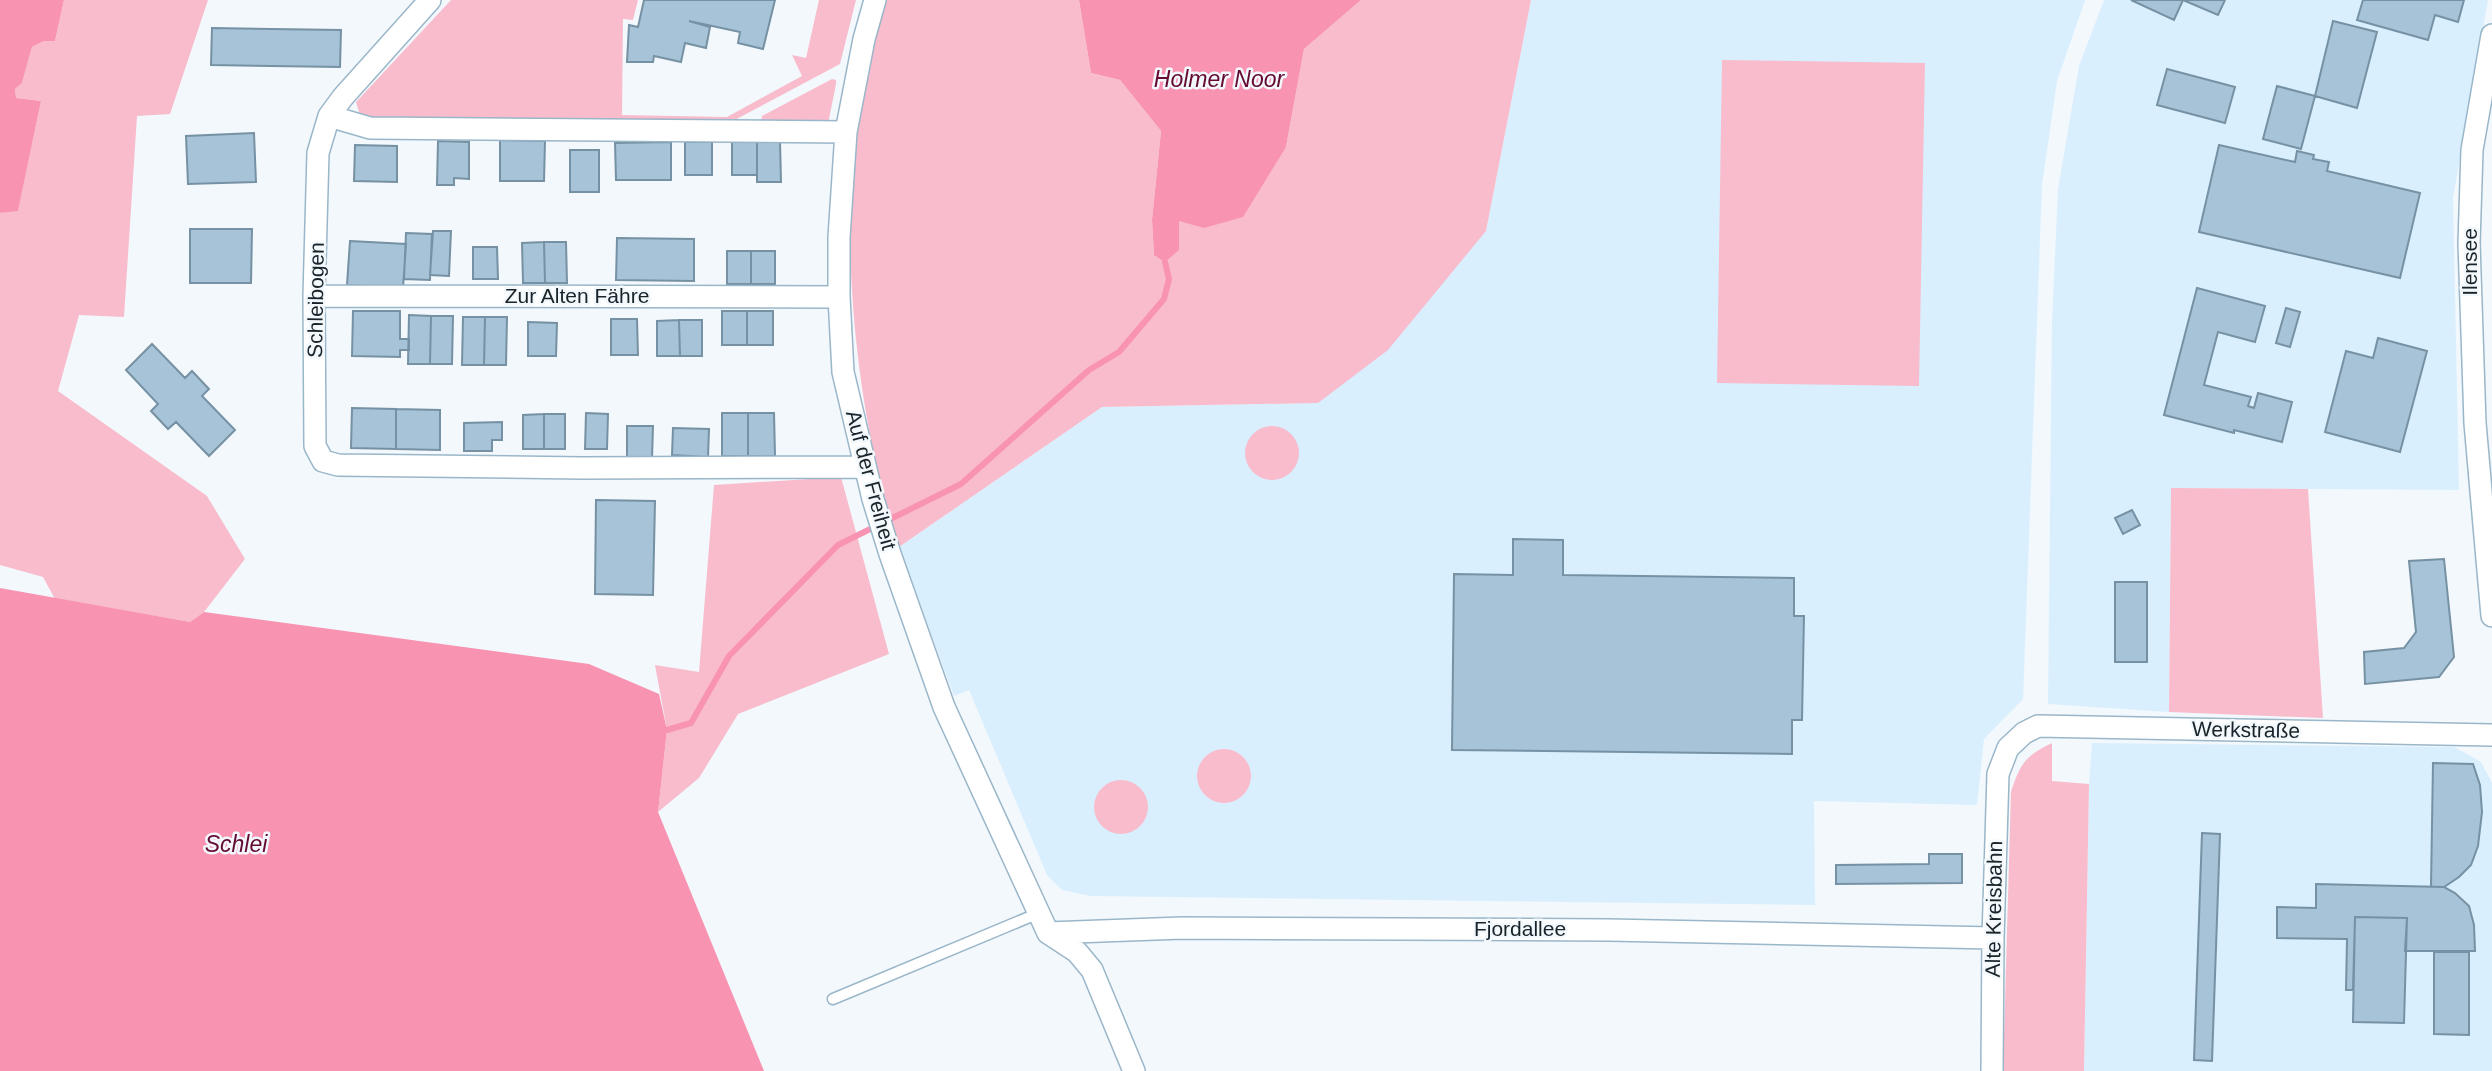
<svg xmlns="http://www.w3.org/2000/svg" width="2492" height="1071" font-family="Helvetica,sans-serif">
<rect width="100%" height="100%" fill="#f2f8fc"/>
<path fill="#d9effe" d="M1531,0H2085L2057,81L2042,185L2023,699L1984,739L1977,805L1814,801L1815,905L1091,896L1062,890L1047,875L969,690L954,696L899,547L1102,407L1317,403L1486,231Z
M2104,0H2488L2453,198L2459,490L2171,488L2169,712L2048,704L2052,323L2058,189L2079,66Z
M2092,743L2454,747L2481,762L2492,783V1071H2084L2089,784Z"/>
<path fill="#f9bccc" d="M64,0H208L170,114L137,116L124,317L79,315L58,391L207,496L245,559L204,612L190,622L55,599L43,577L0,565V213L18,210L41,101L16,98L15,89L22,83L32,47L44,41H55Z
M451,0H638L633,20L623,19L622,115L727,117L802,76L792,55L806,58L819,0H856L840,64L729,123L368,119L359,112L356,102Z
M882,0H1079L1091,73L1120,80L1161,131L1152,220L1154,255L1179,250V221L1286,147L1304,49L1361,0H1531L1486,231L1388,350L1318,403L1102,407L899,547C892,521 883,495 877,470C850,345 841,214 861,88C866,59 875,29 882,0Z
M1722,60L1925,63L1919,386L1717,383Z
M832,79L836,80V84L828,124L761,123L762,116Z
M1245 453a27 27 0 1 1 54 0a27 27 0 1 1-54 0Z
M841,477L889,654L738,714L699,778L658,812L667,730L655,665L699,672L714,485Z
M2171,488L2308,489L2323,718L2169,712Z
M2052,743V781L2089,784L2084,1071H2003L2011,792C2020,764 2025,756 2052,743Z
M1197 776a27 27 0 1 1 54 0a27 27 0 1 1-54 0Z
M1094 807a27 27 0 1 1 54 0a27 27 0 1 1-54 0Z"/>
<path fill="#f893b1" d="M0,0H64L55,41H44L32,47L22,83L15,89L16,98L41,101L18,211L0,213Z
M1079,0H1361L1304,49L1286,147L1243,217L1204,228L1179,221V250L1165,262L1154,255L1152,220L1161,131L1120,80L1091,73Z
M0,588L190,622L204,612L589,664L659,694L667,730L658,812L764,1071H0Z"/>
<g fill="none" stroke-linecap="round" stroke-linejoin="round">
<path stroke="#f893b1" stroke-width="6" d="M667,730L691,723L729,656L838,545L961,484L1089,370L1119,352L1164,299L1169,279L1165,262"/>
</g>
<path fill="#a7c3d7" stroke="#7691a3" stroke-width="2" d="M644,0H775L763,49L738,43L740,32L689,21L710,27L706,48L685,43L681,62L654,56L653,62H627L629,25L638,27Z
M2131,0H2225L2218,15L2183,0L2174,20Z
M2363,0H2464L2458,22L2435,15L2428,40L2357,20Z
M2333,21L2377,32L2357,108L2315,96Z
M212,28L341,30L340,67L211,65Z
M2167,69L2235,87L2225,123L2157,105Z
M2277,86L2315,96L2301,149L2263,139Z
M254,133L256,182L188,184L186,136Z
M500,140L545,141L544,181H500Z
M438,141L469,142V179L454,178V185H437Z
M780,141L781,182H757V142Z
M671,142V180H616L615,143Z
M685,142H712V175H685Z
M732,142H757V175H732Z
M355,145L397,146V182L354,181Z
M2219,145L2295,162L2297,151L2314,155L2313,159L2329,162L2327,171L2420,193L2400,278L2199,232Z
M570,150H599V192H570Z
M190,229H252L251,283H190Z
M433,231H451L449,276L430,275Z
M406,233L432,234L430,280L404,279Z
M617,238L694,239V281L616,280Z
M350,241L406,244L403,288L347,285Z
M544,242H566L567,283H545Z
M544,242L545,283H523L522,243Z
M473,247H497L498,279H473Z
M727,251H751V284H727Z
M751,251H775V284H751Z
M2197,288L2265,306L2255,342L2218,332L2204,385L2251,397L2248,406L2254,408L2258,393L2292,402L2282,442L2234,430V433L2164,415Z
M2286,308L2300,312L2290,347L2276,343Z
M353,311H400V339H409V350H400V357L352,356Z
M722,311H747V345H722Z
M747,311H773V345H747Z
M409,315L431,316L430,364H408Z
M431,316H453L452,364H430Z
M463,317H485L484,365H462Z
M485,317H507L506,365H484Z
M611,319H637L638,355H611Z
M679,320H702V356H680Z
M679,320L680,356H657V321Z
M528,322L557,323L556,356H528Z
M2378,338L2427,351L2400,452L2325,432L2346,351L2373,358Z
M152,344L185,378L192,371L209,389L202,396L235,430L209,456L176,422L168,429L151,411L158,404L126,370Z
M352,408L396,409V449L351,448Z
M396,409L440,410V450L396,449Z
M586,413L608,414L607,449H585Z
M722,413H748V456H722Z
M748,413H774L775,456H748Z
M544,414V449H523V415Z
M544,414H565V449H544Z
M502,422V440H492V451H464V423Z
M627,426H653L652,458H627Z
M673,428L709,429L708,457L672,455Z
M596,500L655,501L653,595L595,594Z
M2132,510L2140,525L2123,534L2115,518Z
M1513,539L1563,540V575L1794,578V616H1804L1802,720H1792V754L1452,750L1454,574L1513,575Z
M2444,559L2454,657L2439,677L2365,684L2364,652L2404,648L2416,632L2409,561Z
M2115,582H2147V662H2115Z
M2433,763L2473,764L2480,785L2482,812L2478,846L2471,865L2459,877L2444,887H2431Z
M2202,833L2220,834L2212,1061L2194,1060Z
M1929,854H1962V883L1836,884V865L1929,864Z
M2316,884L2444,887L2455,893L2469,906L2474,925L2475,951H2405L2407,918L2355,917L2353,990H2346L2347,939L2277,938V907L2316,908Z
M2355,917L2407,918L2404,1023L2353,1022Z
M2434,952H2469V1035L2434,1034Z"/>
<g fill="none" stroke-linecap="round" stroke-linejoin="round">
<g stroke="#9ab6c9" stroke-width="13">
<path id="lane" d="M833,999L1039,913"/>
</g>
<g stroke="#9ab6c9" stroke-width="24">
<path id="street" d="M430,0L343,97L329,116L318,153L314,296L315,446L323,461L338,465L582,468L865,467
M875,0L864,39L846,132L839,237V297L843,372L873,499L890,554L944,707L1048,933L1077,952L1092,970L1134,1071
M2492,35L2472,150L2469,243L2475,423L2492,616
M329,116L370,128L846,132
M314,296L839,297
M1048,933L1182,928L1609,930L1993,938
M1992,1071L1993,938L1998,774L2008,748L2024,733L2038,726L2492,735"/>
</g>
<use href="#lane" stroke="#fff" stroke-width="10"/>
<use href="#street" stroke="#fff" stroke-width="21"/>
</g>
<g text-anchor="middle" stroke-width="5" stroke-linejoin="round" paint-order="stroke">
<g font-size="21" fill="#18232a" stroke="#f2f8fc">
<text transform="translate(2470 262) rotate(-90)" y="7">Ilensee</text>
<text x="577" y="303">Zur Alten Fähre</text>
<text transform="translate(316 300) rotate(-89)" y="7">Schleibogen</text>
<text transform="translate(871 480) rotate(75)" y="7">Auf der Freiheit</text>
<text transform="translate(2246 730) rotate(1)" y="7">Werkstraße</text>
<text transform="translate(1994 909) rotate(-89)" y="7">Alte Kreisbahn</text>
<text x="1520" y="936">Fjordallee</text>
</g>
<g font-size="23" font-style="italic" fill="#650b33" stroke="#f2f8fc">
<text x="1219" y="87">Holmer Noor</text>
<text x="236" y="852">Schlei</text>
</g>
</g>
</svg>
